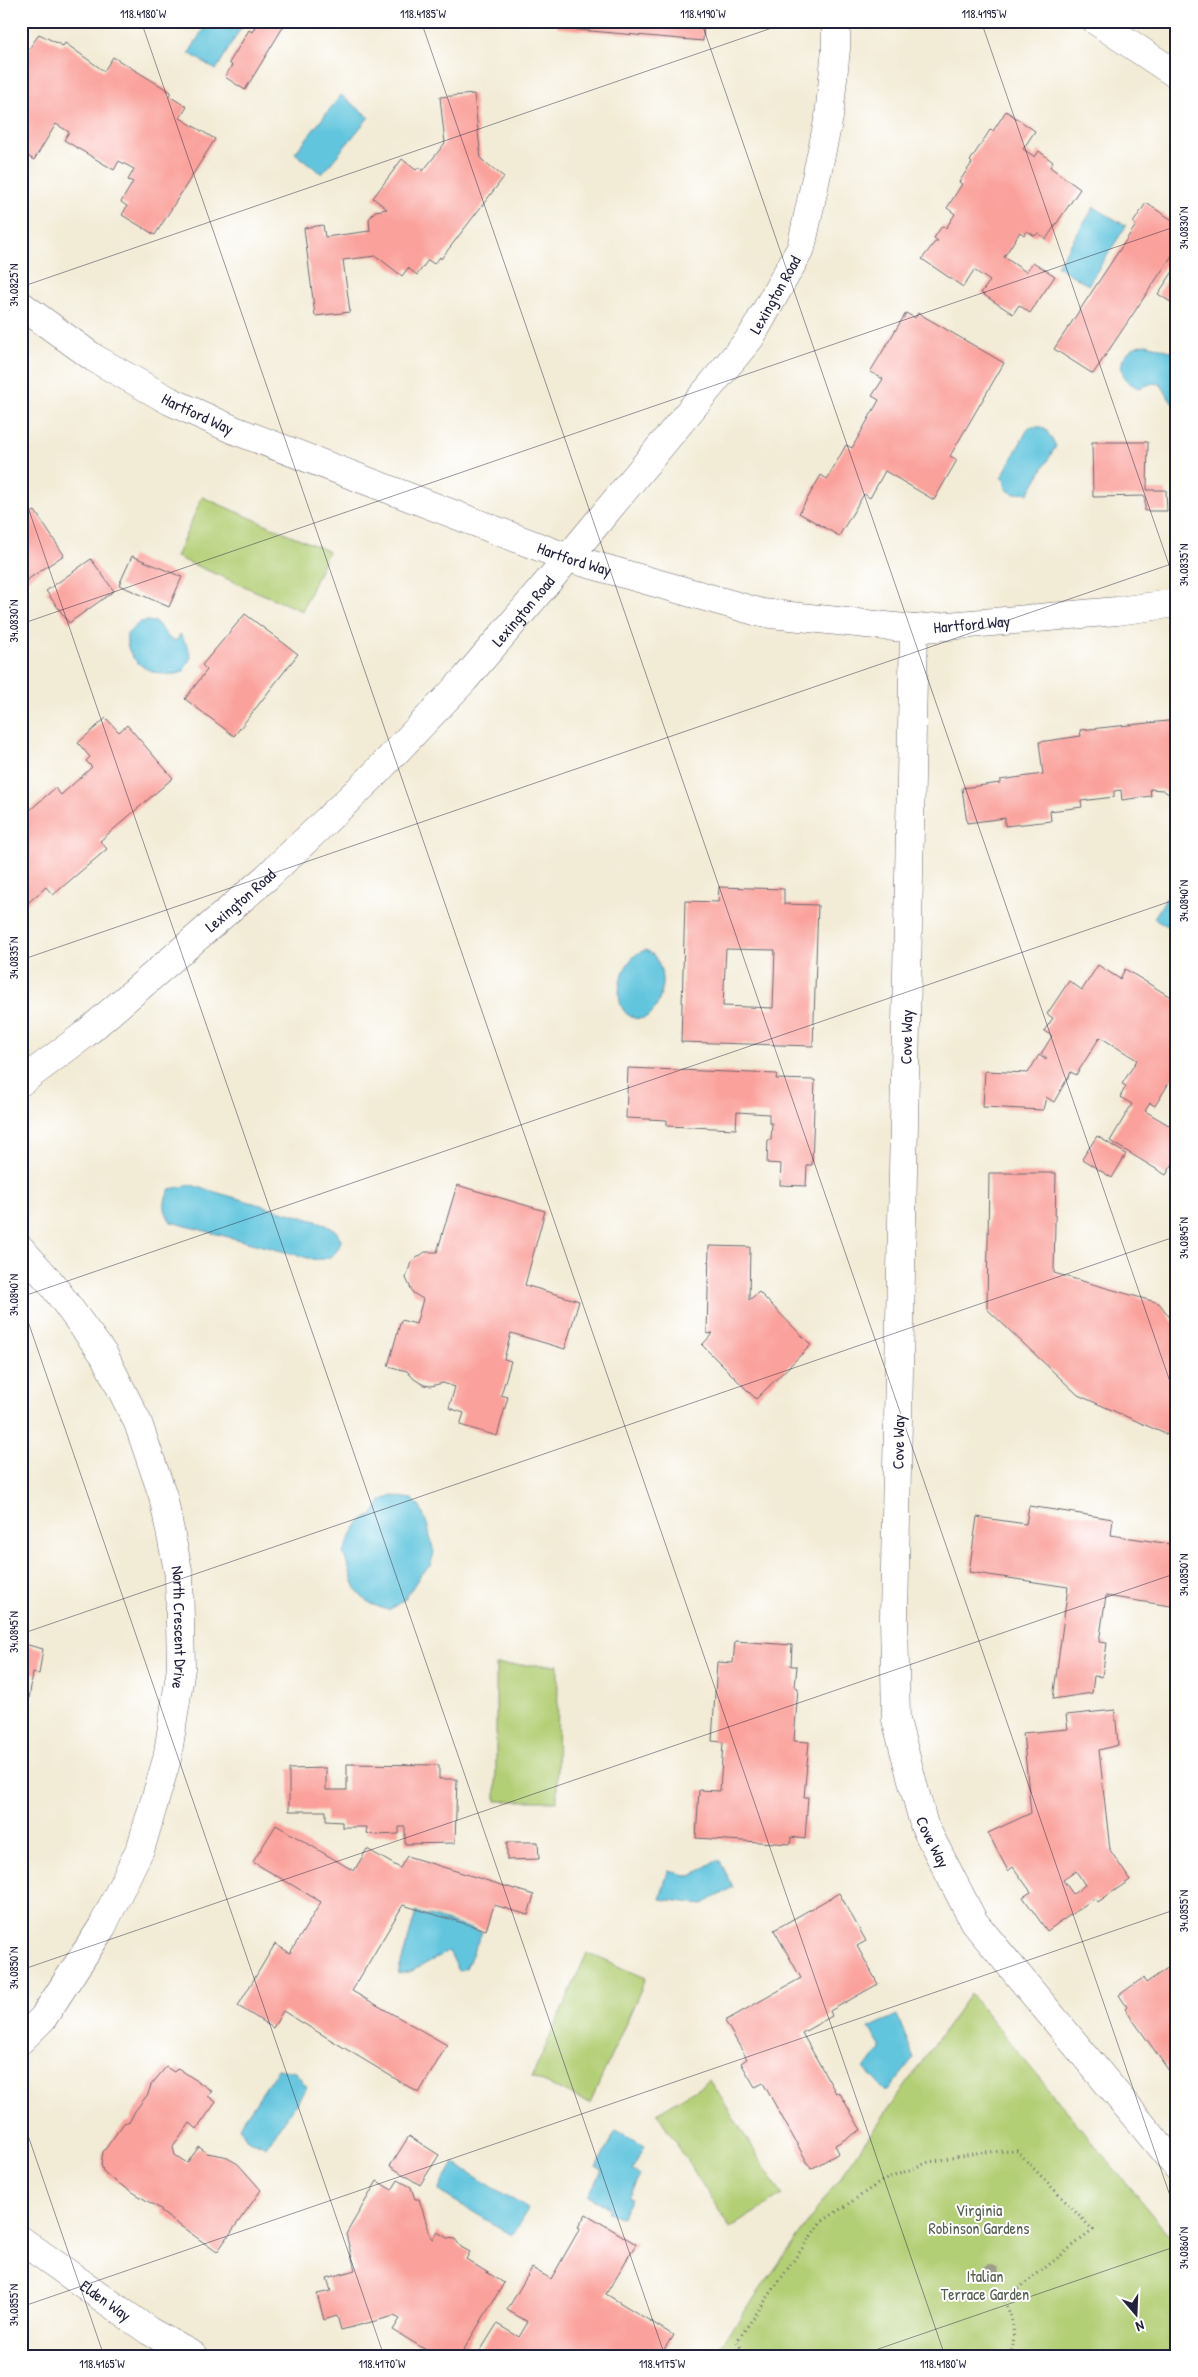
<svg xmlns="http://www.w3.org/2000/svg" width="1198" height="2377" font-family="'Patrick Hand',sans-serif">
<rect width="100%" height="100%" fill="#fff"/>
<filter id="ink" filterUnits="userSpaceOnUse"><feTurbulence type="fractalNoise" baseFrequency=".02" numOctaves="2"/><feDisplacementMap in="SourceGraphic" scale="10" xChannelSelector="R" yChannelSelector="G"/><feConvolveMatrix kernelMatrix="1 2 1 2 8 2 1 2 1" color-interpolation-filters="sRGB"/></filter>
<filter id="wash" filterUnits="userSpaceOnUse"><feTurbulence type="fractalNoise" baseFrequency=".0096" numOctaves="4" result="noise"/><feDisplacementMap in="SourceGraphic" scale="20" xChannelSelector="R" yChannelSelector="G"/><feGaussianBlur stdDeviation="1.12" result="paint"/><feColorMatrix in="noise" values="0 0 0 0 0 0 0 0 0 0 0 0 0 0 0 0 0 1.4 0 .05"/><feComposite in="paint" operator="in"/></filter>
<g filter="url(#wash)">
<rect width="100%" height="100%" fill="#f2ebd5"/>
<path fill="#b3cf76" stroke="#6a7858" d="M202,497L328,551L302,611L176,557Z
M496,1665H558L557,1801H496Z
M587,1953L646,1978L590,2103L532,2077Z
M970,1994L1177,2245V2356H713Z
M710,2080L782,2195L730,2228L657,2113Z"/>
<path fill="#60c5dd" stroke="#41748c" d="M208,21H245L216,70L189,53Z
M341,95L369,117L322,174L295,153Z
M1094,207L1126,226L1088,285L1057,266Z
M1147,344L1177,353V407C1168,401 1167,392 1160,384L1153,383L1139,388C1112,378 1118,346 1147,344Z
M1029,427H1041L1046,430L1056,446L1028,494L1024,492L1014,494L1006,489L1004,479L1001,478Z
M147,621L156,622L169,638L174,641L178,639L180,634L188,647L191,657L183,672C159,681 123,664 127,634L140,622Z
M1172,889L1177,893V932L1154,918Z
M646,950C673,961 664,1026 634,1018C607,1010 620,955 646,950Z
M191,1185L323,1223L336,1231L341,1240C338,1256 327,1261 312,1259L171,1222C163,1210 163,1202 170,1189Z
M393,1496L412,1499L420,1507L427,1524L434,1553L430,1566L421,1574L405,1599L389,1610C351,1601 356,1583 343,1553L356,1527L363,1519L372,1516L382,1500Z
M719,1859L733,1887L703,1904L660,1899L668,1871L691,1876Z
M416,1912L482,1932L466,1968L459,1971L449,1951L412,1971L398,1974Z
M897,2015L914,2058L888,2091H885L864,2068L881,2050L880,2045L869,2028Z
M278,2069L295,2072L307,2087L266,2147L247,2139L239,2127Z
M616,2131L645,2146L632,2170L640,2175L628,2197L631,2199L621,2218L608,2212L610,2208L588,2196L602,2170L596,2167Z
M454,2163L528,2209L512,2235L438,2191Z"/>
<g id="blocks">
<path fill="#faa19b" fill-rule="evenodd" d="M258,21H280L285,24L245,90L225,77L232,65L229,63L249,30L252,32Z
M558,21H704L703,41L557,28Z
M39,34L63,46L65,43L104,71L113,57L171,92L169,96L187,107L180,118L215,139L155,235L122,215L127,206L121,202L133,182L128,180L134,169L119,161L114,170L64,140L69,132L56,124L34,160L21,152V54L24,49L28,51Z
M474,94L481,159L504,177L441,259L440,257L434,264L428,260L417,275L408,268L402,276L376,256L343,260L350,312L315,316L304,228L323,225L325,237L370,231L369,219L375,211L387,209L373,198L402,159L416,170L419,167L423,171L445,143L440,97Z
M1006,111L1035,131L1023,149L1035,157L1039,151L1053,162L1050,167L1080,189L1046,239L1038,233L1035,236L1027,231L1024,235L1020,232L1004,257L1026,272L1033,262L1055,276L1030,313L1019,305L1013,314L981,293L990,281L974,270L963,287L922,259L934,243L938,241L934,238L942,226L946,228L955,214L947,208L962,184L959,182L972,163L970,161L990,130L993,131Z
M1146,203L1177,223V248L1093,374L1054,349L1136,225L1133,223Z
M1174,270L1177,272V306L1158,294Z
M906,313L915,318L918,313L1004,363L950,456L957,460L934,500L885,471L870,498L864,494L839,536L799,513L821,475L827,479L846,445L852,448L879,400L872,396L883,379L870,372Z
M1092,442H1148L1147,490H1166L1167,511H1145V496L1093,497Z
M21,510L26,515L35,511L64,555L21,584Z
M132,556L182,577L169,607L119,585Z
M91,559L114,591L69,623L46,591Z
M245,614L298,654L234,736L185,699L207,670L202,665Z
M106,718L119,732L127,725L173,778L100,841L107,849L53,895L46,887L21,909V818L55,788L61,795L92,767L86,761L90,757L78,743Z
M1177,720V800L1163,790L1150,789L1151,796L1122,800L1121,790L1114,791V797L1081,801L1082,807L1050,811L1051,821L1005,826V818L967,823L962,788L1000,783V780L1043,774L1039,742L1081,736L1080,730Z
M719,887L784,889V904L818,905L813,1046L681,1042L685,901L718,902ZM726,949L775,950L773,1008L723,1006Z
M1098,965L1120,979L1125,969L1177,1001L1175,1073L1155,1106L1150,1103L1145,1111L1177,1130V1157L1166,1175L1110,1141L1132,1104L1120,1097L1126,1086L1122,1084L1137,1060L1100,1037L1076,1075L1071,1072L1054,1102L1046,1097L1043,1110L983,1107L985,1071L1028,1073L1039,1055L1046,1060L1047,1058L1041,1054L1052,1036L1044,1031L1053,1018L1047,1014L1069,981L1082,990Z
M628,1068L777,1074L776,1079L815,1080L812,1165H807L806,1186L780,1185L781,1164L767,1163L768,1140H771L772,1123H769V1114L737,1112L736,1129L667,1126V1120L626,1118Z
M1097,1136L1126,1154L1112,1178L1082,1159Z
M989,1173H1056L1054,1273L1159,1303L1177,1327V1420L1170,1436L1078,1395L987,1309Z
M457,1185L545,1211L525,1285L579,1301L565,1349L511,1333L504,1359L511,1361L501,1395L508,1397L497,1436L460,1425L464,1413L449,1408L455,1387L443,1383L431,1386L424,1385L414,1379L407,1371L388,1366L401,1320L416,1324L423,1299L413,1293L406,1278L411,1262L425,1252H437Z
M709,1246L750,1247L749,1300L759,1292L811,1345L756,1399L702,1345L713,1333L707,1334Z
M21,1494L26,1532H21Z
M1029,1506L1113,1519L1111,1535L1177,1545V1607L1106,1596L1099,1642L1107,1643L1102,1677L1094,1676L1092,1693L1053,1699L1068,1587L969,1572L977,1517L1026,1524Z
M21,1548L24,1567L21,1568Z
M735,1641L792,1645L791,1666H797L795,1687L798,1688L794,1741L809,1742L804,1797H808L805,1839L791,1837V1844L696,1838L699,1790L720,1791L723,1742L712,1741L717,1662L733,1663Z
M21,1643L43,1649L39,1674L33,1673L26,1719L21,1718Z
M1115,1710L1118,1745L1099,1750L1110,1850L1130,1880L1098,1902L1095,1898L1047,1931L1023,1897L1031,1892L1013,1867L1008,1871L988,1833L1031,1813L1023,1733L1068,1729L1066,1715ZM1076,1871L1085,1885L1073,1894L1063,1880Z
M347,1764L439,1765V1779H457L455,1843L405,1844V1827H399V1834L375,1835L366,1833L367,1827H342V1822L326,1821V1811H289V1769L326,1768V1790H347Z
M276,1825L354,1871L367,1849L400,1868L407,1856L534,1895L528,1915L494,1905L486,1930L403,1905L352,1991L447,2045L419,2093L283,2011L273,2028L238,2006L275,1944L290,1953L321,1902L253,1862Z
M507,1842H538L539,1859L507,1860Z
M839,1893L866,1941L857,1946L878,1984L830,2011L832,2016L802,2033L836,2093L839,2092L861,2130L835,2145L839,2153L811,2169L763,2083L755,2087L741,2063L747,2059L725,2021L801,1978L774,1930Z
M1169,1967L1171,1971L1177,1967V2082L1125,2009L1127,2007L1119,1995L1143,1978L1146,1983Z
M166,2067L174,2072L178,2068L212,2091L208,2096L216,2102L197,2129L190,2123L173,2147L175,2155L187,2163L199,2147L207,2153L224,2156L238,2164L261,2190L217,2252L161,2212L162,2210L113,2180L103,2171L101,2164L103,2152L124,2123L130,2121L135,2111L148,2094L151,2085Z
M409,2136L439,2155L420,2185L390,2166Z
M398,2180L411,2187L415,2199H419L431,2238L433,2239L437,2232L447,2238L455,2239L461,2247L470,2252L466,2259L504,2283L460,2356H423L426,2350L393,2330L400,2319L394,2316L341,2330L337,2316L324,2320L317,2294L331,2291L327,2278L355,2270L346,2234L377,2181L392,2190Z
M586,2214L636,2244L606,2294L673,2335L660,2356H477L497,2324L519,2337L528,2322L507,2310L532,2268L551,2279L580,2228L578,2227Z"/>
</g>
</g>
<g filter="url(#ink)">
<use href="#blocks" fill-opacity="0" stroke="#6b6871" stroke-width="1"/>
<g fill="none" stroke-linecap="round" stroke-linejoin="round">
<g stroke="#6b6871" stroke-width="29">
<g id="minor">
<path d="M1096,21L1177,75"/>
<path id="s1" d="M21,305L94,358L170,401L234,430L568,558L762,613L914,629L1117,611L1177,603"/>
<path id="s2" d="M914,629L894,1617L896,1720L924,1825L974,1922L1177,2167"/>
<path id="s3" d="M21,1082L84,1035L267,877L370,779L465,679L568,558L751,337L801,248L829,117L836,49V21"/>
<path id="s4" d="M21,1249L51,1283L104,1355L138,1423L163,1496L179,1575L181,1668L167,1759L141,1847L102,1927L43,2018L21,2040"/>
<path id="s5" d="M21,2240L149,2331L194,2356"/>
</g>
</g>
<path stroke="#6b6871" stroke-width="3" stroke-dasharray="1 4" stroke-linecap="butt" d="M745,2356L737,2341L820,2223L882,2181L929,2162L982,2152L1017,2151L1093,2230L1004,2300C1013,2319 1017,2335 1010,2356"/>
<use href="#minor" stroke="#fff" stroke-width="28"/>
</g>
<circle fill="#9c9e8c" cx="991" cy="2272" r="8"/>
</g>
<path fill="none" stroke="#22223b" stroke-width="1" stroke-opacity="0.45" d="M141,21L945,2356M421,21L1177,2216M701,21L1177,1402M981,21L1177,588M21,287L792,21M21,487L665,2356M21,624L1177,226M21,960L1177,562M21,1297L1177,899M21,1301L384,2356M21,1634L1177,1236M21,1970L1177,1573M21,2115L104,2356M21,2307L1177,1909M858,2356L1177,2246"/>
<g text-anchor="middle" stroke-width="4" stroke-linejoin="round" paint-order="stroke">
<g font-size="16" fill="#22223b" stroke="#fff">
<text dy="6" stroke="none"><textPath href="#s3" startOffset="1095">Lexington Road</textPath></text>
<text dy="6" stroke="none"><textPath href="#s1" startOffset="208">Hartford Way</textPath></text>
<text dy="6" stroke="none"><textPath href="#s1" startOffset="612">Hartford Way</textPath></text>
<text dy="6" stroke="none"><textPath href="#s3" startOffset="690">Lexington Road</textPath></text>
<text dy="6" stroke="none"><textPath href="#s1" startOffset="1018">Hartford Way</textPath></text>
<text dy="6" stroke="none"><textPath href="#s3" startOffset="285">Lexington Road</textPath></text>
<text transform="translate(906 1037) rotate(-89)" y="6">Cove Way</text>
<text transform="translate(898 1442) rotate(-89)" y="6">Cove Way</text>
<text dy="6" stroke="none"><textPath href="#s4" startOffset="421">North Crescent Drive</textPath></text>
<text dy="6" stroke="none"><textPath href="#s2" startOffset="1219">Cove Way</textPath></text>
<text dy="6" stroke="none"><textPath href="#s5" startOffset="104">Elden Way</textPath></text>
</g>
<g font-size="16" fill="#555f50" stroke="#fff">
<text x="979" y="2216">Virginia<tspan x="979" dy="18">Robinson Gardens</tspan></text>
<text x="985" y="2282">Italian<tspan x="985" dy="18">Terrace Garden</tspan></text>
</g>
</g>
<rect width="1198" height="2377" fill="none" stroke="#fff" stroke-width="55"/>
<g transform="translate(1136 2314) rotate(161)" stroke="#ffffff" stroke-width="4" paint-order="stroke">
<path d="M0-4L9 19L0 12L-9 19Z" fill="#22223b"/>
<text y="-8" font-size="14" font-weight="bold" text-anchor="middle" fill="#22223b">N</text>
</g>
<rect x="28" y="28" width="1142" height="2322" fill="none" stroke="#22223b" stroke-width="2"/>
<g font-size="12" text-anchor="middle" fill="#22223b">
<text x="143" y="18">118.4180°W</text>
<text x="423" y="18">118.4185°W</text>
<text x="703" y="18">118.4190°W</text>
<text x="984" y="18">118.4195°W</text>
<text transform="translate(1184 228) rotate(-90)" y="4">34.0830°N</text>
<text transform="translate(14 285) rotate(-90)" y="4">34.0825°N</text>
<text transform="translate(1184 565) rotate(-90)" y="4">34.0835°N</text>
<text transform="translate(14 621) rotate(-90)" y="4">34.0830°N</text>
<text transform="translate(1184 901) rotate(-90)" y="4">34.0840°N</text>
<text transform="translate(14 958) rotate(-90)" y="4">34.0835°N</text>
<text transform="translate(1184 1238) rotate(-90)" y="4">34.0845°N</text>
<text transform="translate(14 1295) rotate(-90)" y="4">34.0840°N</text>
<text transform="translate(1184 1575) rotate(-90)" y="4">34.0850°N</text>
<text transform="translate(14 1632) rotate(-90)" y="4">34.0845°N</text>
<text transform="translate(1184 1911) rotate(-90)" y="4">34.0855°N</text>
<text transform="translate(14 1968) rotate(-90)" y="4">34.0850°N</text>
<text transform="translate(1184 2248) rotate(-90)" y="4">34.0860°N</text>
<text transform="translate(14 2305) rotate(-90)" y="4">34.0855°N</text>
<text x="102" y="2368">118.4165°W</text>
<text x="382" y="2368">118.4170°W</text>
<text x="662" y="2368">118.4175°W</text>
<text x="943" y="2368">118.4180°W</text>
</g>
</svg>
